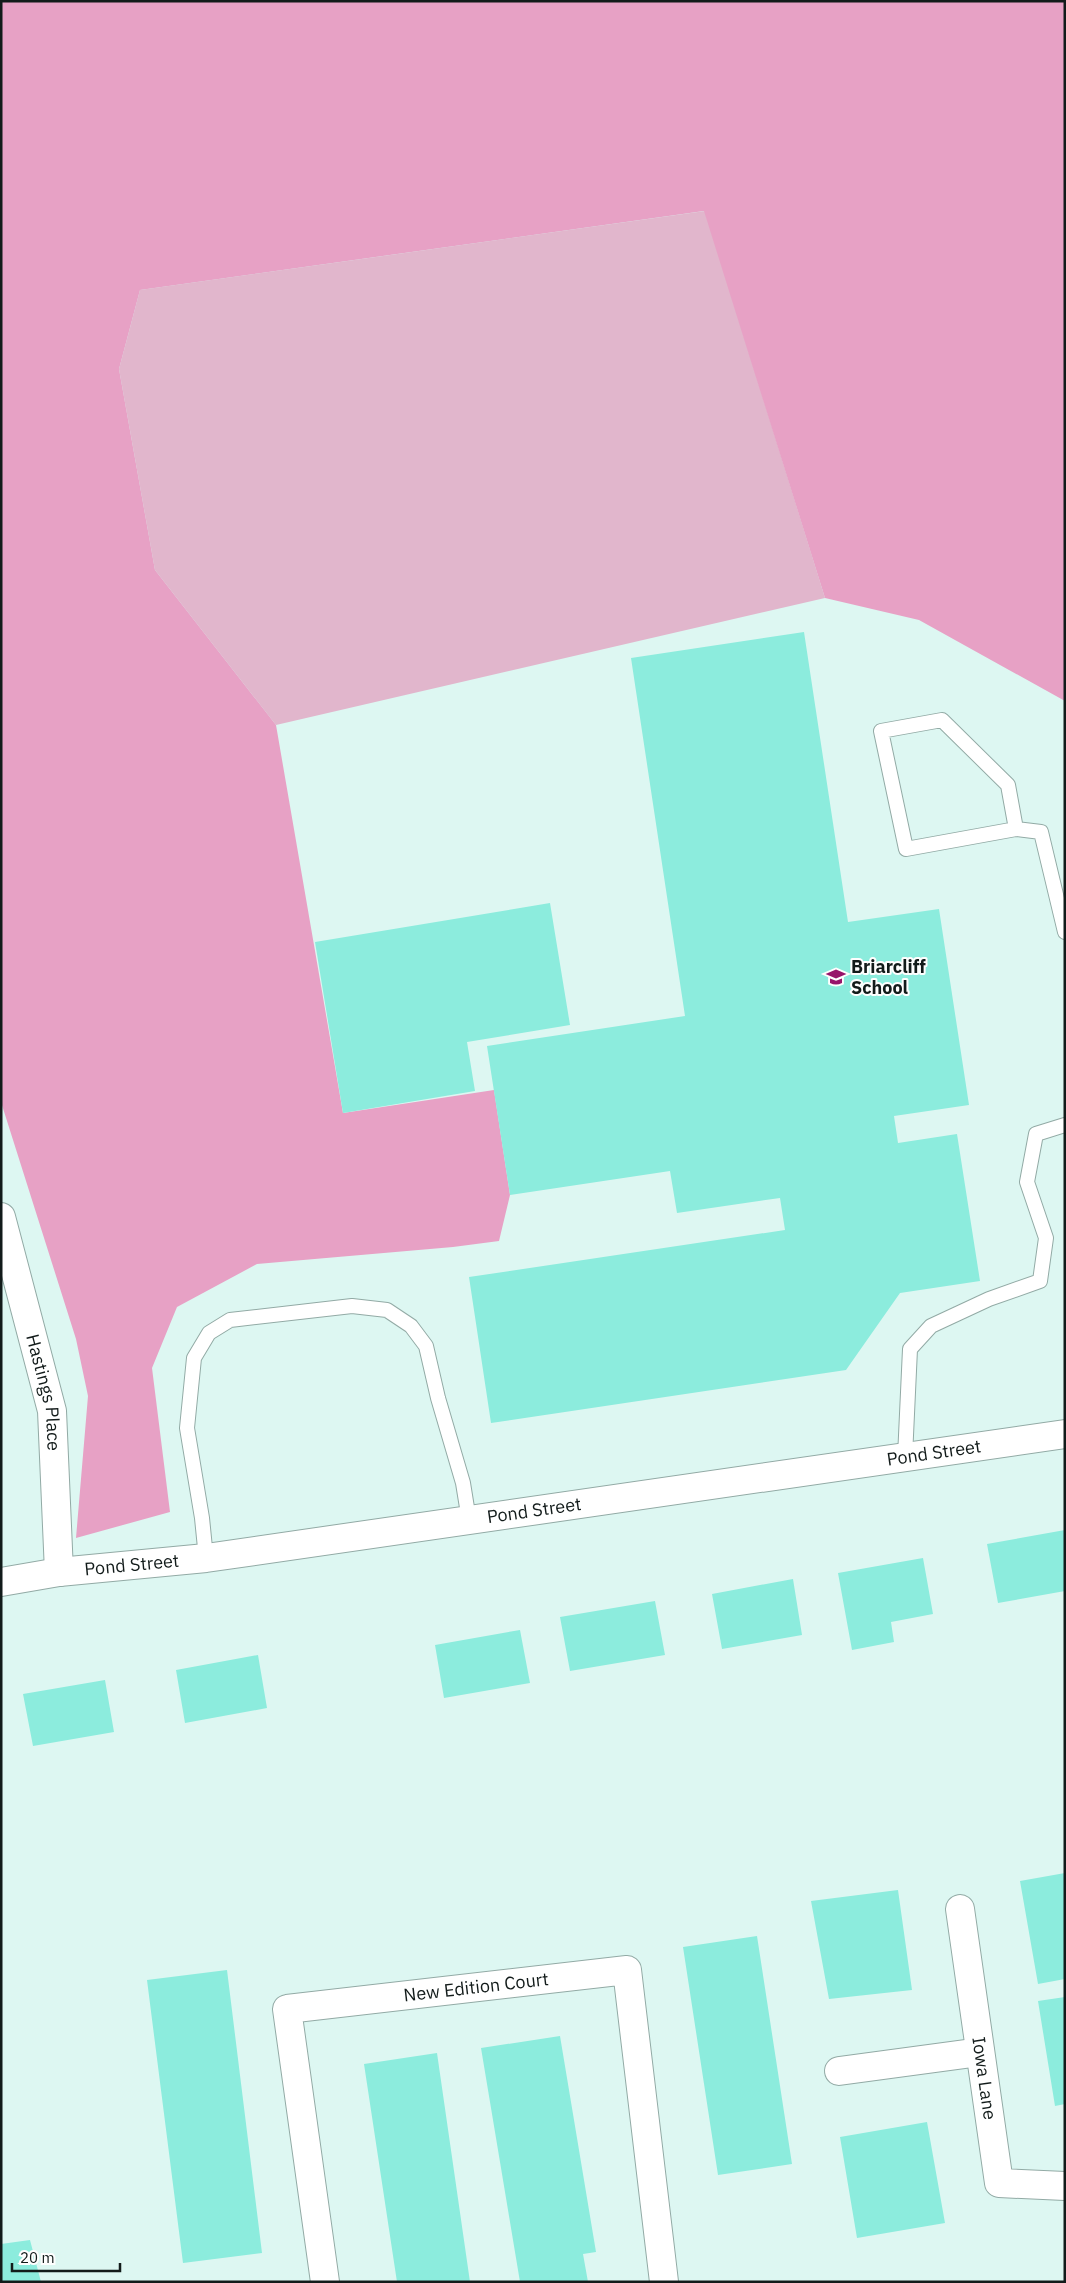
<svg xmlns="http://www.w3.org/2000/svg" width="1066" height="2283" font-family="'IBM Plex Sans',sans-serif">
<rect width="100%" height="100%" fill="#ddf7f2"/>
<path fill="#e1b6cc" d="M705,211L825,598L276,725L155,570L119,369L140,290Z"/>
<path fill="#e7a1c5" d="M1,1H1065V701L919,620L825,598L704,211L140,290L119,369L155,570L276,725L343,1113L494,1090L510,1195L499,1241L453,1247L257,1264L177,1307L152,1368L170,1512L76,1538L88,1396L76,1339L1,1102Z"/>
<path fill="#8cecdd" d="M804,632L848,922L939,909L969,1105L894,1116L898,1143L957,1134L980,1281L900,1293L846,1370L491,1423L469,1277L785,1230L780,1198L677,1213L670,1171L510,1195L487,1046L685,1016L631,658Z
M550,903L570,1025L467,1042L475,1091L343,1113L315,942Z
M1065,1530V1591L998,1603L987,1544Z
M923,1558L933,1614L891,1622L894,1642L852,1650L838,1573Z
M793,1579L802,1635L722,1649L712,1594Z
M655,1601L665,1655L570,1671L560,1617Z
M520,1630L530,1683L444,1698L435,1645Z
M258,1655L267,1708L185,1723L176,1670Z
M105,1680L114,1732L33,1746L23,1694Z
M1065,1873V1979L1038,1984L1020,1881Z
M898,1890L912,1990L829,1999L811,1901Z
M757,1936L792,2164L718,2175L683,1947Z
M227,1970L262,2253L183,2263L147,1980Z
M1065,1997V2104L1055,2106L1038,2001Z
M560,2036L596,2252L583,2254L588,2282H520L481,2048Z
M437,2053L470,2282H397L364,2064Z
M927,2122L945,2223L857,2238L840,2137Z
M30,2240L41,2282H1V2244Z"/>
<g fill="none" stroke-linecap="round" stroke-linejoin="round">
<g stroke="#92aaa5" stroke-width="16">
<path id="service" d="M1016,829L1008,785L942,720L881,731L906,849L1016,829L1041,832L1065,932
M905,1457L910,1349L931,1326L989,1299L1040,1281L1046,1238L1027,1182L1036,1134L1065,1125
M206,1558L202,1518L187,1428L194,1358L209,1333L230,1320L352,1306L387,1310L411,1326L426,1346L438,1398L463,1483L469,1520"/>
</g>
<g stroke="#92aaa5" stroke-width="30">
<g id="minor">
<path id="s1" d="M1,1217L52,1411L59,1572"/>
<path id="s2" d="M1,1582L59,1572L206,1558L1065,1434"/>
<path id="s3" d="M960,1909L999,2183L1065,2186"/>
<path d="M839,2071L980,2052"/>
<path id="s4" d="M325,2282L287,2009L627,1970L664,2282"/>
</g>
</g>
<use href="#service" stroke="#fff" stroke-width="14"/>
<use href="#minor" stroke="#fff" stroke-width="28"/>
</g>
<defs>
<g id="school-bare" transform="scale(1.5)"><path d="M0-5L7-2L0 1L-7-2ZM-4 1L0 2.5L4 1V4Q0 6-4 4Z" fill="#97146a" stroke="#fefefe" stroke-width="2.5" paint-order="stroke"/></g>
</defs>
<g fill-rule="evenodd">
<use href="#school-bare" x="836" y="977"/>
</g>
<g text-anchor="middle" stroke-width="4" stroke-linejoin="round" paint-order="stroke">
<g font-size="18" font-weight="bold" fill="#121b1a" stroke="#fefefe" text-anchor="start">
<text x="851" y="973">Briarcliff<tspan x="851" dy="21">School</tspan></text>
</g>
<g font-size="18" fill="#121b1a" stroke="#fefefe">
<text dy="6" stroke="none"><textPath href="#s1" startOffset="181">Hastings Place</textPath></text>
<text dy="6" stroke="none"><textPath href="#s2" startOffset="942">Pond Street</textPath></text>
<text dy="6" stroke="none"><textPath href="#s2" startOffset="538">Pond Street</textPath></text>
<text dy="6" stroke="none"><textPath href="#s2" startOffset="132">Pond Street</textPath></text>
<text dy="6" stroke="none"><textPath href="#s4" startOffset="466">New Edition Court</textPath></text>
<text dy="6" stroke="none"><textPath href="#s3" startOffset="171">Iowa Lane</textPath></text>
</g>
</g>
<rect width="1066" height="2283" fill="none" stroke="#121b1a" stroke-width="5"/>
<path d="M12 2263v8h108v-8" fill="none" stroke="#121b1a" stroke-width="2.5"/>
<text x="20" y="2263" font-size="15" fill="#121b1a" stroke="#fefefe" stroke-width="4" paint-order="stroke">20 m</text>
</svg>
